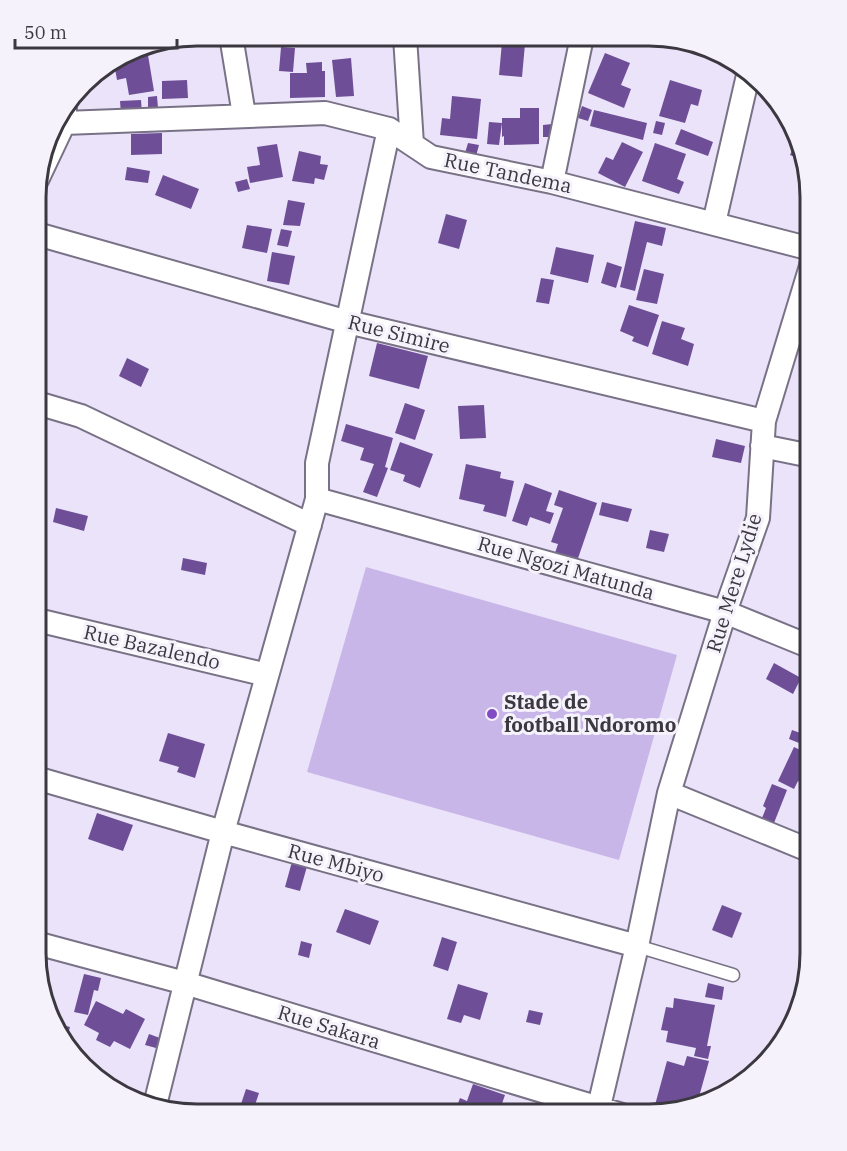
<svg xmlns="http://www.w3.org/2000/svg" width="847" height="1151" font-family="'IBM Plex Serif',serif">
<rect width="100%" height="100%" fill="#ebe3f9"/>
<path fill="#c9b6e9" d="M366,567L677,655L619,860L307,772Z"/>
<path fill="#6e4f97" d="M337,36L339,45L330,47L328,37Z
M502,42L525,44L522,77L499,75Z
M281,47L295,48L293,72L279,71Z
M147,49L154,91L129,95L126,78L117,80L114,63L134,51Z
M605,53L630,63L621,85L631,89L624,108L588,93Z
M351,58L354,96L336,97L332,60Z
M322,62V71H325V97L290,98V73H307L306,63Z
M187,80L188,98L162,99V81Z
M670,80L702,90L698,106L691,104L685,123L659,116Z
M157,96L158,108L148,109V97Z
M452,96L481,99L477,139L440,135L442,118L450,119Z
M141,100L142,113L121,114L120,101Z
M582,106L592,110L588,121L578,118Z
M520,108H539V144L504,145V136L502,137V118H520Z
M594,110L647,123L643,140L590,126Z
M656,121L665,123L662,135L653,133Z
M489,122L502,123L499,145L487,144Z
M552,124L553,137H543V125Z
M681,129L713,142L708,156L675,144Z
M162,133V154L131,155V134Z
M796,141L798,142L802,160L790,155Z
M622,142L643,152L625,187L598,173L606,157L613,160Z
M468,143L479,145L476,156L465,153Z
M655,143L686,154L677,179L684,182L679,194L642,181Z
M277,144L283,177L250,183L247,167L260,165L257,147Z
M299,151L321,156L320,164L328,165L324,180L315,178L314,184L292,181Z
M127,167L150,171L148,183L125,180Z
M163,175L199,189L191,209L155,195Z
M247,179L250,189L238,192L235,182Z
M288,200L305,203L300,226L283,225Z
M446,214L467,220L459,249L438,243Z
M635,221L666,228L662,246L647,242L635,291L620,287Z
M247,225L272,229L267,253L242,248Z
M281,229L292,231L288,247L277,245Z
M556,247L594,255L588,283L550,274Z
M272,252L295,256L289,285L267,281Z
M607,262L622,267L616,288L601,283Z
M644,269L664,274L657,304L636,300Z
M541,278L554,280L549,304L536,302Z
M629,305L659,315L648,347L632,341L634,337L620,331Z
M662,321L685,328L681,339L694,344L688,366L652,354Z
M377,343L428,356L419,389L369,376Z
M127,358L149,369L141,387L119,376Z
M405,403L425,410L415,440L395,433Z
M484,405L486,438L460,439L458,406Z
M346,424L393,438L385,467L388,468L377,497L363,492L374,464L360,460L364,448L341,441Z
M716,439L745,446L741,463L712,457Z
M400,442L433,454L420,488L403,481L405,475L390,470Z
M466,464L501,472L500,478L514,481L506,517L483,511L485,505L459,499Z
M525,483L552,493L546,511L554,513L550,524L530,517L527,526L512,521Z
M559,490L597,503L575,567L553,559L558,544L551,542L563,508L554,505Z
M602,502L632,509L628,522L599,515Z
M56,508L88,516L84,531L53,522Z
M650,530L669,534L664,552L646,548Z
M183,558L207,563L205,575L181,570Z
M774,663L801,678L793,694L766,679Z
M792,730L803,734L799,743L789,739Z
M168,733L205,744L195,778L177,772L179,767L159,761Z
M794,747L811,755V787L798,781L794,789L778,781Z
M772,784L787,790L774,823L762,818L766,808L763,806Z
M97,813L133,825L123,851L88,839Z
M293,858L308,863L300,891L285,887Z
M722,905L742,913L732,938L712,930Z
M345,909L379,921L370,945L336,932Z
M442,937L457,942L448,971L433,966Z
M301,941L312,944L309,958L298,955Z
M84,974L101,978L98,991L94,990L88,1015L74,1012Z
M708,983L724,987L722,1000L705,997Z
M458,984L488,993L480,1020L464,1015L461,1023L447,1019Z
M674,998L715,1005L707,1046H711L708,1059L694,1056L696,1048L666,1042L668,1031L661,1030L666,1007L673,1008Z
M96,1001L123,1014L126,1009L145,1019L130,1049L114,1041L110,1047L96,1040L99,1033L84,1025Z
M529,1010L543,1013L540,1025L526,1022Z
M52,1022L70,1027L66,1041L52,1025Z
M149,1034L160,1038L156,1048L145,1045Z
M687,1056L709,1061L697,1104L672,1110L655,1105L667,1061L684,1066Z
M473,1084L505,1095L498,1115L454,1114L460,1098L467,1101Z
M246,1089L259,1093L253,1111L240,1107Z
M306,1105L321,1114H301Z"/>
<g fill="none" stroke-linecap="round" stroke-linejoin="round">
<g stroke="#797286" stroke-width="15">
<path id="lane" d="M637,946L733,975"/>
</g>
<g stroke="#797286" stroke-width="26">
<path id="street" d="M231,36L244,115
M405,37L412,144
M64,123L325,113L389,129L431,157L552,182L811,249
M37,180L64,123L65,109
M552,182L582,37
M714,223L749,71
M37,234L348,322L764,421
M37,403L81,416L310,525
M762,446L811,456
M317,499L725,612L811,647
M37,620L267,675
M36,778L223,832L637,946
M669,793L811,851
M36,943L185,983L622,1115
M155,1105L223,832L317,499V463L389,129
M597,1115L637,946L669,793L725,612L758,518L764,421L811,266"/>
</g>
<use href="#lane" stroke="#fff" stroke-width="12"/>
<use href="#street" stroke="#fff" stroke-width="22"/>
</g>
<circle fill="#834bc3" stroke="#f6f2fc" stroke-width="2" cx="492" cy="714" r="6"/>
<g text-anchor="middle" stroke-width="6" stroke-linejoin="round" paint-order="stroke">
<g font-size="20" fill="#3b3840" stroke="#f6f2fc">
<text transform="translate(508 173) rotate(12)" y="7">Rue Tandema</text>
<text transform="translate(399 334) rotate(14)" y="7">Rue Simire</text>
<text transform="translate(566 568) rotate(16)" y="7">Rue Ngozi Matunda</text>
<text transform="translate(734 583) rotate(-73)" y="7">Rue Mere Lydie</text>
<text transform="translate(152 647) rotate(13)" y="7">Rue Bazalendo</text>
<text transform="translate(336 863) rotate(15)" y="7">Rue Mbiyo</text>
<text transform="translate(329 1027) rotate(17)" y="7">Rue Sakara</text>
</g>
<g font-size="20" font-weight="bold" fill="#3b3840" stroke="#f6f2fc" text-anchor="start">
<text x="504" y="709">Stade de<tspan x="504" dy="23">football Ndoromo</tspan></text>
</g>
</g>
<path d="M0 0H847V1151H0ZM197 46H649A151 151 0 0 1 800 197V953A151 151 0 0 1 649 1104H197A151 151 0 0 1 46 953V197A151 151 0 0 1 197 46Z" fill="#f6f2fc" fill-rule="evenodd"/>
<path fill="none" stroke="#3b3840" stroke-width="3" d="M197 46H649A151 151 0 0 1 800 197V953A151 151 0 0 1 649 1104H197A151 151 0 0 1 46 953V197A151 151 0 0 1 197 46Z"/>
<path d="M15 39v9h162v-9" fill="none" stroke="#3b3840" stroke-width="3"/>
<text x="24" y="39" font-size="18" fill="#3b3840" stroke="#f6f2fc" stroke-width="4.5" paint-order="stroke">50 m</text>
</svg>
